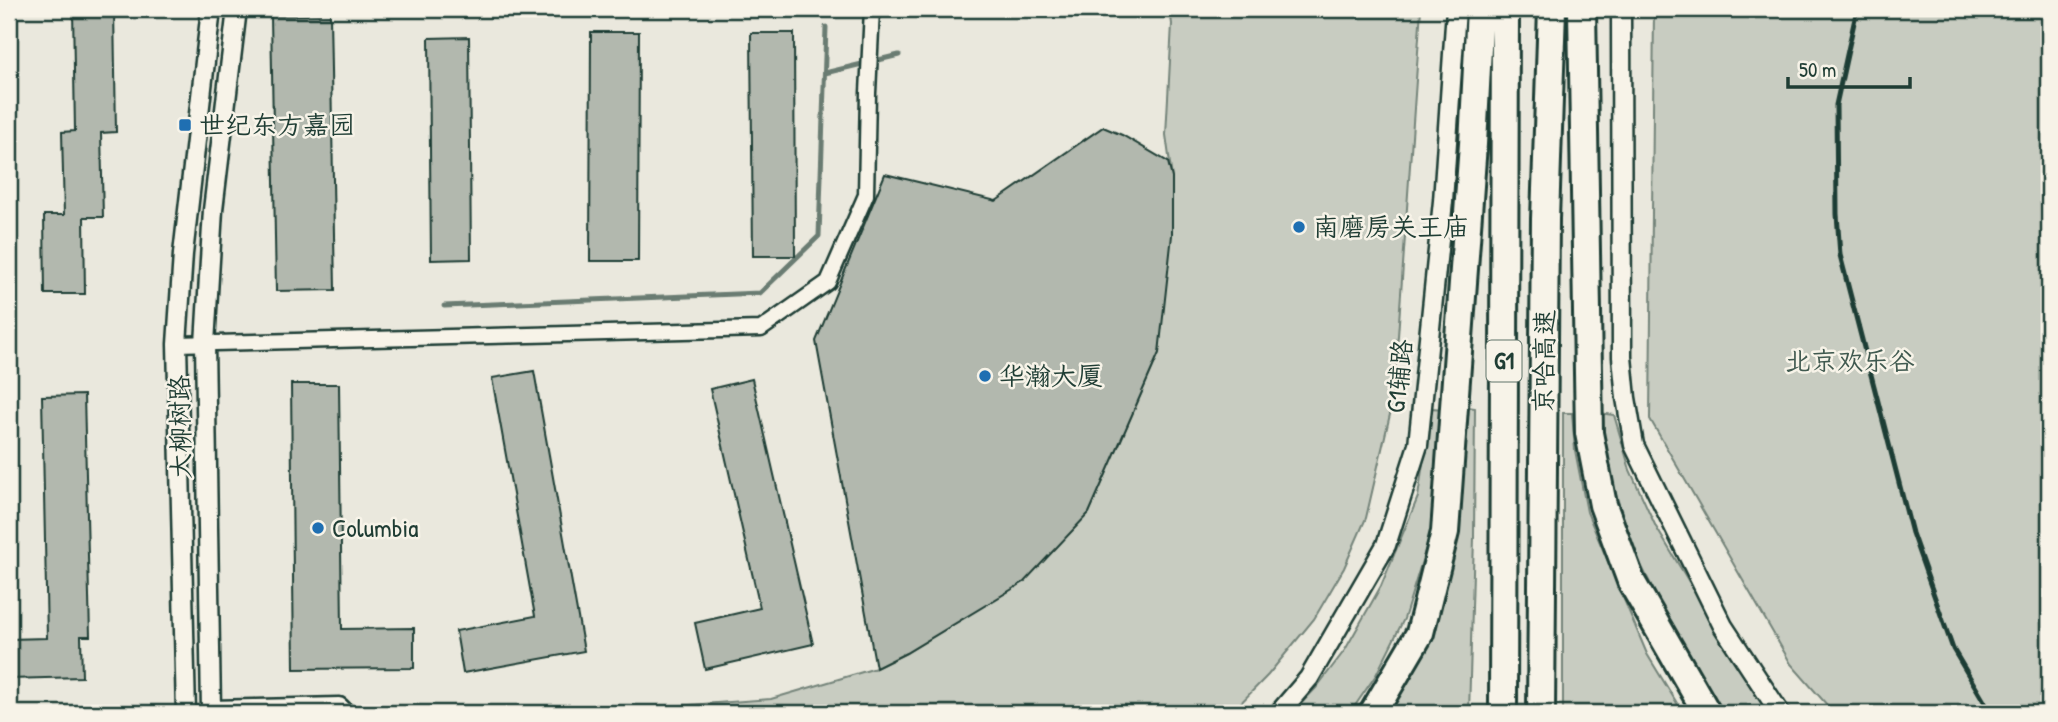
<svg xmlns="http://www.w3.org/2000/svg" width="2058" height="722" font-family="'Patrick Hand','LXGW WenKai TC',sans-serif">
<rect width="100%" height="100%" fill="#eae8dd"/>
<filter id="ink" filterUnits="userSpaceOnUse"><feTurbulence type="fractalNoise" baseFrequency=".0143" numOctaves="2"/><feDisplacementMap in="SourceGraphic" scale="14" xChannelSelector="R" yChannelSelector="G"/><feConvolveMatrix kernelMatrix="1 2 1 2 8 2 1 2 1" color-interpolation-filters="sRGB"/></filter>
<g filter="url(#ink)">
<path fill="#c8ccc1" stroke="#74847a" stroke-width="2" d="M1170,9H1421L1398,336L1391,410L1366,518L1344,568L1314,619L1268,675L1231,713H580L771,699L876,668L906,653L1024,581L1089,513L1159,353L1172,178L1166,135L1172,24Z
M1654,9H2049V713H1834L1791,664L1650,419Z
M1468,407L1475,408L1474,537L1469,713H1380L1457,531L1462,488Z
M1431,408L1444,409L1430,535L1404,619L1376,675L1350,713H1292L1316,688L1345,650L1381,586L1418,497Z
M1563,413H1572L1575,450L1587,512L1647,654L1683,713H1563Z
M1599,413L1614,415L1630,470L1656,527L1768,713H1721L1666,615L1636,555L1610,477Z"/>
<g fill="none" stroke-linecap="round" stroke-linejoin="round">
<path stroke="#6a7c72" stroke-width="5" d="M825,73L899,55
M444,306L760,293L819,236L826,27"/>
</g>
<path fill="#b2b8ae" stroke="#1f3d34" stroke-width="2" d="M73,9H114L116,132L101,133L103,217H84L85,294H45L44,215H64L62,132L75,131Z
M330,15L335,290L276,291L271,16Z
M591,32H639L638,261H590Z
M751,33H794L795,256H753Z
M469,37L471,259L431,260L429,38Z
M1103,127L1122,135L1168,162L1172,178V235L1159,353L1089,513L1024,582L906,653L876,668L816,341L885,174L996,201Z
M534,371L584,651L463,673L456,631L535,616L492,378Z
M752,379L813,644L705,669L695,623L760,608L710,389Z
M291,384H339L342,629L414,628V668L294,669Z
M84,395L90,636H81L82,677L9,679V639L47,638L42,396Z"/>
<g fill="none" stroke-linecap="round" stroke-linejoin="round">
<g stroke="#1f3d34" stroke-width="19">
<path id="minor" d="M177,344L761,329L828,282L866,195L868,93L872,9"/>
</g>
<g stroke="#1f3d34" stroke-width="23">
<path id="tertiary" d="M237,9L213,210L205,344L211,710L339,707L345,713
M1621,9L1622,357L1626,398L1634,445L1723,626L1780,713
M186,713L177,344L183,254L211,9
M1279,713L1309,678L1386,545L1418,445L1443,201L1456,9"/>
</g>
<g stroke="#1f3d34" stroke-width="32">
<path id="motorway" d="M1582,9L1589,433L1603,505L1631,581L1707,713
M1373,713L1420,633L1445,532L1473,144L1480,9
M1503,713L1505,9
M1541,713L1545,219L1552,9"/>
</g>
<use href="#minor" stroke="#f7f3e8" stroke-width="14"/>
<use href="#tertiary" stroke="#f7f3e8" stroke-width="18"/>
<use href="#motorway" stroke="#f7f3e8" stroke-width="26"/>
<path stroke="#1f3d34" stroke-width="5" d="M1857,9L1836,105L1837,214L1840,255L1912,533L1953,649L1991,713"/>
</g>
</g>
<g fill="#1f6fb2" stroke="#f7f3e8" stroke-width="2.5">
<rect x="178" y="118" width="14" height="14" rx="3.5"/>
<circle cx="1299" cy="227" r="7"/>
<circle cx="985" cy="376" r="7"/>
<circle cx="318" cy="528" r="7"/>
</g>
<g text-anchor="middle" stroke-width="5" stroke-linejoin="round" paint-order="stroke">
<rect fill="#f7f3e8" stroke="#60746a" stroke-width="2" x="1486.5" y="340.5" width="35" height="41" rx="5"/>
<g font-size="24" font-weight="bold" fill="#1f3d34">
<text x="1504" y="369">G1</text>
</g>
<g font-size="26" fill="#1f3d34" stroke="#f7f3e8" text-anchor="start">
<text x="199" y="134">世纪东方嘉园</text>
<text x="1313" y="236">南磨房关王庙</text>
<text x="999" y="385">华瀚大厦</text>
<text x="332" y="537">Columbia</text>
</g>
<g font-size="26" fill="#1f3d34" stroke="#f7f3e8">
<text transform="translate(1544 361) rotate(-89)" y="9">京哈高速</text>
<text transform="translate(1399 376) rotate(-84)" y="9">G1辅路</text>
<text transform="translate(180 427) rotate(-91)" y="9">大柳树路</text>
</g>
<g font-size="26" fill="#415a50" stroke="#f7f3e8">
<text x="1850" y="370">北京欢乐谷</text>
</g>
</g>
<rect width="2058" height="722" fill="none" stroke="#f7f3e8" stroke-width="35"/>
<rect x="18" y="18" width="2023" height="687" fill="none" stroke="#1f3d34" stroke-width="2.5" filter="url(#ink)"/>
<path d="M1788 77v10h122v-10" fill="none" stroke="#1f3d34" stroke-width="3.5"/>
<text x="1799" y="77" font-size="21" fill="#1f3d34" stroke="#f7f3e8" stroke-width="5" paint-order="stroke">50 m</text>
</svg>
